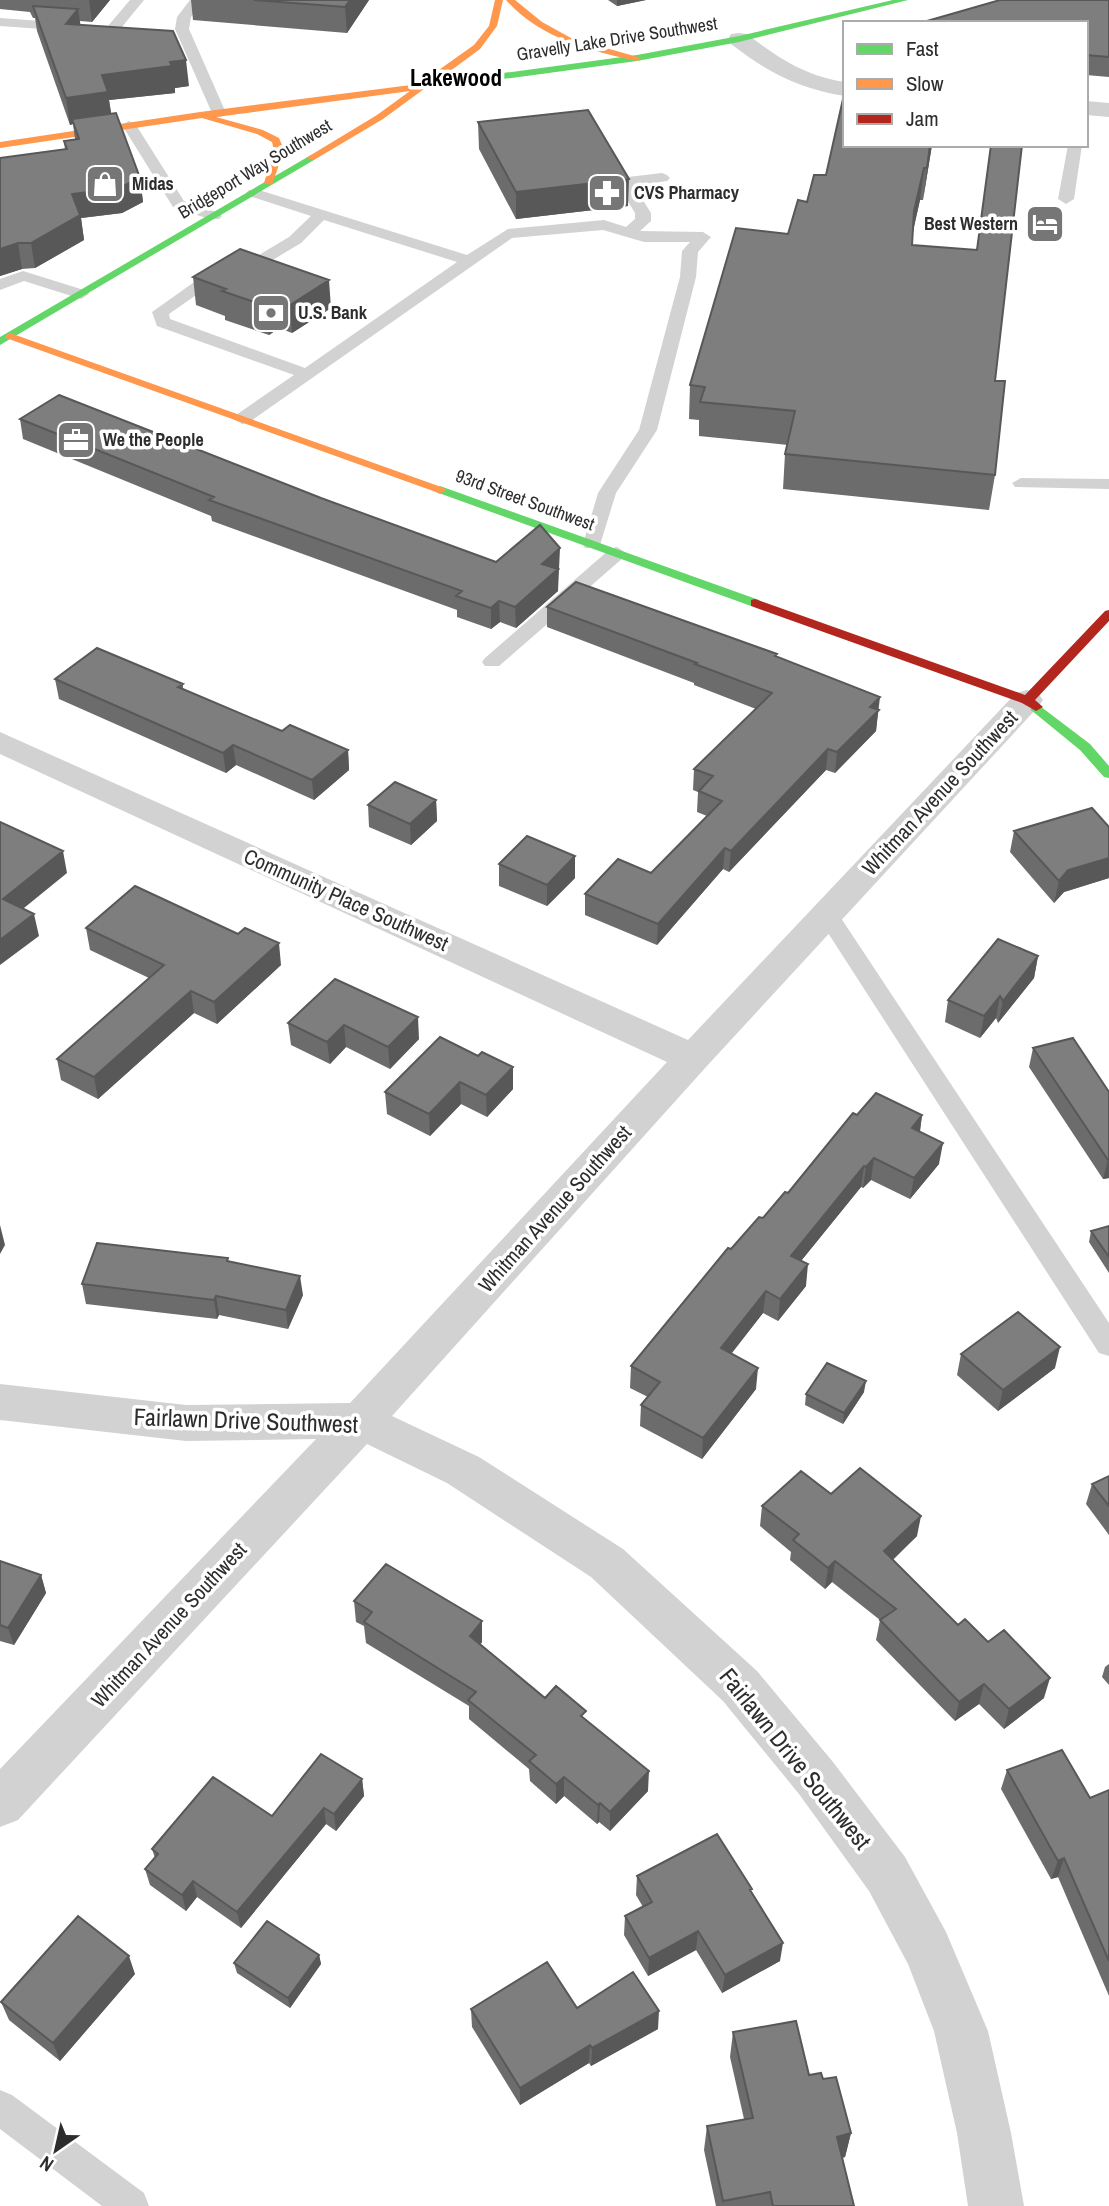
<svg xmlns="http://www.w3.org/2000/svg" width="1109" height="2206" font-family="'Archivo Narrow',sans-serif">
<rect width="100%" height="100%" fill="#fff"/>
<g fill="none" stroke-linecap="round" stroke-linejoin="round">
<path fill="#d2d2d2" fill-rule="evenodd" d="M130,0H144L117,33L112,34L0,26V18L108,26Z
M190,0H204L191,17L189,29L226,113L224,116L219,117L212,113L175,29L177,17Z
M129,121L136,125L184,201L219,213L222,216L219,219H209L173,207L122,125Z
M1068,145H1082L1074,199L1066,204L1058,199Z
M662,173L667,175L670,178L667,181L634,186L651,213V221L640,231L703,232L711,237L698,252L696,277L657,430L616,493L599,548H585L583,544L598,493L639,430L680,277L682,251L690,242H644L603,230L512,238L248,423L242,424L233,419L236,415L294,375L157,326L152,312L207,273L254,258L289,237L311,216L249,196L246,193L249,190H259L467,255L508,229L604,220L626,227L635,219V213L618,185L628,177ZM324,220L457,262L305,368L170,319L169,314L219,279L266,264L301,243Z
M23,271L87,291L89,294L81,299L24,281L0,290V279Z
M1021,478L1109,479V489L1015,487L1012,483Z
M617,547L626,553L624,557L499,666H485L482,662L485,658L610,549Z
M827,907L835,909L1109,1323V1356L1099,1353L819,919L816,914L819,909Z
M0,2090L12,2095L144,2193L149,2206H102L0,2129Z"/>
<path fill="#d2d2d2" fill-rule="evenodd" d="M739,33L747,34C778,58 805,76 845,82V96C799,89 767,72 731,44L728,39L731,34Z
M1086,101L1109,103V117L1086,115Z
M1027,690L1038,693L1043,700L1038,707L706,1067L392,1416L479,1457L623,1549L757,1671L833,1762L905,1857L946,1932L988,2031L1011,2133L1024,2206H968L957,2133L934,2031L908,1964L869,1891L799,1794L723,1701L591,1577L447,1483L367,1444L18,1820L0,1827V1769L316,1439L186,1441L0,1420V1384L186,1405L350,1403L667,1062L0,754V732L688,1040L1016,693Z"/>
<path fill="#63d668" fill-rule="evenodd" d="M893,0H908L739,42L637,61L459,85L454,82L459,79L637,55L739,36Z
M311,155L314,156V160L0,345V337Z
M440,486L759,600L761,603L759,606H751L436,492L434,490Z
M1036,703L1090,744L1109,766V778L1104,777L1080,750L1031,710V704Z"/>
<path fill="#ff974d" fill-rule="evenodd" d="M495,0H503L497,26L480,49L434,83L459,79L462,80V84L424,89L383,119L314,160L306,158L377,115L410,91L216,117L263,130L279,138L284,150L272,185L264,183L274,150L272,142L257,134L202,118L0,148V142L200,112L419,84L474,45L489,26Z
M506,0H515L542,22L571,38L641,58L637,61C588,50 540,38 506,0Z
M10,333L444,488L446,490L440,494L436,492L6,338L5,336Z"/>
<path fill="#b3261e" fill-rule="evenodd" d="M755,599L1025,695L1105,611L1109,610V621L1035,700L1043,707L1036,711L1022,703L751,606V600Z"/>
</g>
<path fill="#6c6c6c" d="M0,0H110L92,22L80,21V25L189,86L175,88V93L109,100L111,114L140,178L143,202L122,213L81,218L84,240L35,268L22,269L0,276V158L65,150L64,141L75,139L73,124L70,125L37,31L35,18H33L30,12L0,9Z
M191,0H369L347,33L193,20Z
M608,0H646L617,6Z
M1109,0V77L1086,75V23Z
M478,122L628,206L516,219L479,149Z
M845,145H932L923,200H920L913,232L912,245L995,381V475L989,510L783,489L785,454L788,445L699,436V420L689,419L690,385Z
M193,277L331,308L292,333L279,328L269,335L225,320V316L196,305Z
M20,419L321,498L496,562L560,569L558,571V591L516,628L500,622L491,629L457,617V610L212,521L211,516L23,439Z
M547,607L777,657L878,710L876,731L835,773L826,770L729,872L723,869L657,945L585,915V894L651,873L707,816L697,812L698,792L693,790L694,769L756,709L694,685V683L547,627Z
M55,679L183,684V690L282,731L348,750L349,770L314,800L236,765L226,773L59,699Z
M436,800L437,821L411,845L369,827L368,805Z
M1109,827V878L1064,892L1054,903L1010,852L1014,831Z
M499,864L575,878L547,906L499,886Z
M86,928L281,965L217,1024L194,1013L98,1099L61,1080L57,1059L149,978L90,950Z
M1038,956L1034,978L998,1023L996,1018L980,1038L945,1022L948,1000Z
M335,979L419,1039L390,1069L346,1047L330,1064L291,1045L288,1023Z
M1033,1048L1109,1092V1178L1103,1179L1029,1067Z
M478,1056L513,1067V1089L487,1117L461,1104L430,1136L387,1114L385,1092Z
M857,1115H922L920,1132L939,1164L910,1199L871,1180L863,1188L861,1187L801,1261L806,1286L778,1321L763,1313L732,1353L756,1389L702,1459L640,1426L641,1405L648,1397L630,1388L631,1366L731,1249L788,1193Z
M1109,1226V1273L1089,1242L1091,1231Z
M228,1258V1261L303,1295L288,1329L219,1315L217,1319L86,1304L82,1284Z
M961,1354L1055,1368L998,1411L957,1375Z
M864,1392L843,1424L805,1405L806,1394Z
M1109,1476V1535L1086,1504L1092,1484Z
M831,1494L917,1536L893,1560L958,1625L1044,1698L1004,1729L979,1704L955,1721L876,1640L880,1620L832,1582L825,1589L790,1560L791,1552L760,1526L762,1506Z
M0,1561L41,1575L46,1593L14,1645L0,1641Z
M354,1601L482,1642L480,1645L545,1698L585,1719L648,1791L610,1831L599,1822L597,1824L564,1796L556,1804L530,1781L529,1769L469,1719V1706L366,1643L364,1626L356,1622Z
M1109,1664V1685L1102,1677L1105,1667Z
M1007,1770L1090,1798L1109,1790V1996L1058,1877L1051,1879L1001,1789Z
M362,1779L364,1796L336,1831L326,1824L241,1928L197,1897L186,1911L150,1885L145,1869L155,1858L152,1849L272,1816Z
M637,1876L751,1893L780,1961L722,1993L696,1950L648,1976L624,1935L625,1916L643,1907L636,1895Z
M319,1955L321,1964L290,2008L237,1973L234,1963Z
M135,1974L60,2061L9,2020L1,2002Z
M577,2008L658,2029L591,2066L589,2063L520,2105L472,2027L471,2009Z
M733,2032L809,2075L823,2079L851,2133L845,2157L842,2158L854,2206H716L704,2150L707,2126L744,2119L730,2057Z"/>
<path fill="#585858" d="M89,0H110L92,22Z
M350,0H369L347,33L345,7Z
M617,0H646L617,6Z
M78,9L82,34L66,24Z
M186,60L189,86L175,88V93L109,100L112,118L72,119L73,124L70,125L66,98L102,75L170,62Z
M930,145H932L923,200L927,168Z
M924,168L920,200L910,243L914,211Z
M140,178L143,202L122,213L81,218L84,240L35,268L31,243L72,194Z
M629,179L628,206L516,219V192Z
M18,243L22,269L0,276V249Z
M329,280L331,308L292,333L290,305Z
M276,300L279,328L269,335L266,306Z
M560,548L558,591L516,628L515,607L542,564Z
M499,601L500,622L491,629V608Z
M880,697L876,731L835,773L837,752L870,707Z
M233,745L236,765L226,773L223,753Z
M828,749L826,770L729,872L731,851Z
M348,750L349,770L314,800L312,780Z
M436,800L437,821L411,845L410,824Z
M725,848L723,869L657,945L658,924Z
M1109,848V878L1064,892L1054,903L1059,881L1068,870Z
M63,851L67,873L8,921L3,899Z
M575,856V878L547,906V885Z
M34,914L39,936L0,965V940Z
M279,943L281,965L217,1024L214,1002Z
M1038,956L1034,978L998,1023L1003,1001Z
M191,991L194,1013L98,1099L94,1077Z
M1000,996L996,1018L980,1038L984,1016Z
M418,1017L419,1039L390,1069L388,1047Z
M344,1025L346,1047L330,1064L327,1042Z
M513,1067V1089L487,1117L486,1095Z
M460,1082L461,1104L430,1136L429,1114Z
M922,1115L919,1137L912,1128Z
M943,1143L939,1164L910,1199L914,1178Z
M874,1158L871,1180L863,1188L866,1167Z
M1108,1160H1109V1178L1103,1179Z
M864,1166L861,1187L788,1277L791,1256Z
M0,1225L5,1245L0,1254Z
M808,1264L806,1286L778,1321L780,1299Z
M300,1276L303,1295L288,1329L286,1310Z
M766,1291L763,1313L719,1369L721,1348Z
M216,1296L219,1315L217,1319L214,1300Z
M1060,1347L1055,1368L998,1411L1003,1390Z
M758,1368L756,1389L702,1459L703,1438Z
M866,1381L864,1392L843,1424L844,1413Z
M921,1516L917,1536L880,1571L884,1551Z
M835,1561L832,1582L825,1589L828,1568Z
M41,1575L46,1593L14,1645L8,1628Z
M482,1621V1642L471,1656L470,1636Z
M1050,1678L1044,1698L1004,1729L1009,1709Z
M984,1684L979,1704L955,1721L959,1702Z
M649,1771L648,1791L610,1831V1812Z
M564,1777V1796L556,1804V1784Z
M362,1779L364,1796L336,1831L334,1814Z
M600,1803L599,1822L597,1824L598,1805Z
M324,1808L326,1824L241,1928L237,1912Z
M1064,1858L1058,1877L1051,1879L1058,1861Z
M193,1881L197,1897L186,1911L182,1895Z
M698,1931L696,1950L648,1976L649,1958Z
M783,1943L780,1961L722,1993L725,1975Z
M319,1955L321,1964L290,2008L288,1998Z
M129,1956L135,1974L60,2061L53,2043Z
M659,2011L658,2029L591,2066L592,2048Z
M590,2045L589,2063L520,2105V2088Z
M851,2133L845,2157L831,2160L837,2137Z"/>
<path fill="#7e7e7e" stroke="#585858" stroke-width="2" d="M254,0H350L345,7Z
M1000,0H1109V57L1086,55V23H920Z
M33,6L78,9L66,24L173,31L186,60L170,62L172,66L102,75L108,92L66,98Z
M843,99H845V145H930L927,168H924L914,211L912,245L977,250L991,145H1022L995,381H1005L995,475L785,454L795,411L700,402L705,387L690,385L736,228L788,234L798,200L807,202L814,175H826Z
M588,110L629,179L516,192L478,122Z
M116,113L140,178L119,188L72,194L80,215L31,243H18L0,249V158L67,149L64,141L79,139L72,119Z
M240,249L329,280L290,305L276,300L266,306L222,291L226,289L193,277Z
M59,395L321,498L496,562L540,525L560,548L542,564L558,569L515,607L499,601L491,608L456,596L462,591L209,500L214,497L20,419Z
M576,582L777,654L775,656L880,697L870,707L879,710L837,752L828,749L731,851L725,848L658,924L585,894L618,859L651,873L722,801L699,791L713,776L694,769L772,693L695,664L697,663L547,607Z
M97,648L183,684L178,687L282,731L290,725L348,750L312,780L233,745L223,753L55,679Z
M395,782L436,800L410,824L368,805Z
M1092,808L1109,827V858L1068,870L1059,881L1014,831Z
M0,822L63,851L3,899L34,914L0,940Z
M527,836L575,856L547,885L499,864Z
M135,886L238,934L245,928L279,943L214,1002L191,991L94,1077L57,1059L164,965L86,928Z
M998,939L1038,956L1003,1001L1000,996L984,1016L948,1000Z
M335,979L418,1017L388,1047L344,1025L327,1042L288,1023Z
M440,1037L478,1056L482,1052L513,1067L486,1095L460,1082L429,1114L385,1092Z
M1073,1038L1109,1092V1160H1108L1033,1048Z
M876,1093L922,1115L912,1128L943,1143L914,1178L874,1158L866,1167L864,1166L791,1256L808,1264L780,1299L766,1291L721,1348L758,1368L703,1438L641,1405L660,1382L631,1366L728,1248L731,1249L759,1217L763,1218L785,1192L788,1193L853,1113L857,1115Z
M1109,1226V1257L1091,1231Z
M97,1243L228,1258L227,1261L300,1276L286,1310L216,1296L214,1300L82,1284Z
M1018,1312L1060,1347L1003,1390L961,1354Z
M827,1363L866,1381L844,1413L806,1394Z
M860,1468L921,1516L884,1551L958,1625L965,1619L988,1642L1004,1630L1050,1678L1009,1709L984,1684L959,1702L880,1620L896,1609L835,1561L828,1568L793,1540L799,1534L762,1506L801,1471L831,1494Z
M1109,1476V1506L1092,1484Z
M0,1561L41,1575L8,1628L0,1625Z
M386,1564L482,1621L470,1636L545,1698L556,1686L586,1711L581,1716L649,1771L610,1812L600,1803L598,1805L564,1777L556,1784L529,1761L536,1755L468,1700L476,1692L364,1622L372,1612L354,1601Z
M1062,1750L1090,1798L1109,1790V1961L1064,1858L1058,1861L1007,1770Z
M321,1754L362,1779L334,1814L324,1808L237,1912L193,1881L182,1895L145,1869L158,1854L152,1849L213,1777L272,1816Z
M717,1834L752,1889L750,1890L783,1943L725,1975L698,1931L649,1958L625,1916L652,1902L637,1876Z
M78,1916L129,1956L53,2043L1,2002Z
M267,1921L319,1955L288,1998L234,1963Z
M547,1962L577,2008L633,1972L659,2011L592,2048L590,2045L520,2088L471,2009Z
M796,2021L809,2075L821,2073L823,2079L836,2077L851,2133L837,2137L854,2206H773L770,2192L723,2201L707,2126L753,2118L733,2032Z"/>
<defs>
<g id="shop-square" transform="scale(2.0125)"><rect x="-9" y="-9" width="18" height="18" rx="4" fill="#767676" stroke="#fff"/><path d="M-5-2.5h2.3a2.7 3.5 0 0 1 5.4 0H5L5.5 6h-11ZM-1.5-2.5h3a1.5 2.3 0 0 0-3 0Z" fill="#fff"/></g>
<g id="pharmacy-square" transform="scale(2.0125)"><rect x="-9" y="-9" width="18" height="18" rx="4" fill="#767676" stroke="#fff"/><path d="M-2-6h4v4h4v4h-4v4h-4v-4h-4v-4h4Z" fill="#fff"/></g>
<g id="hotel-square" transform="scale(2.0125)"><rect x="-9" y="-9" width="18" height="18" rx="4" fill="#767676" stroke="#fff"/><path d="M-6-4.5h1.5V1H6V5H4.5V3h-9V5H-6ZM-4 0a1.8 1.8 0 1 1 3.6 0ZM.5 0V-2.5h3Q6-2.5 6 0Z" fill="#fff"/></g>
<g id="bank-square" transform="scale(2.0125)"><rect x="-9" y="-9" width="18" height="18" rx="4" fill="#767676" stroke="#fff"/><path d="M-6-4H6V4H-6ZM0-2.3a2.3 2.3 0 1 0 0 4.6a2.3 2.3 0 1 0 0-4.6Z" fill="#fff"/></g>
<g id="office-square" transform="scale(2.0125)"><rect x="-9" y="-9" width="18" height="18" rx="4" fill="#767676" stroke="#fff"/><path d="M-6-3h4V-5.5h4V-3h4V5H-6ZM-1-4.5V-3h2v-1.5ZM-6 0V1H6V0Z" fill="#fff"/></g>
</defs>
<g fill-rule="evenodd">
<use href="#shop-square" x="105" y="184"/>
<use href="#pharmacy-square" x="607" y="193"/>
<use href="#hotel-square" x="1045" y="224"/>
<use href="#bank-square" x="271" y="313"/>
<use href="#office-square" x="76" y="440"/>
</g>
<g text-anchor="middle" stroke-width="7" stroke-linejoin="round" paint-order="stroke">
<g font-size="18" fill="#2d2d2d" stroke="#fff">
<text transform="translate(617 39) rotate(-9)" y="6">Gravelly Lake Drive Southwest</text>
<text transform="translate(255 169) rotate(-31)" y="6">Bridgeport Way Southwest</text>
<text transform="translate(525 500) rotate(20)" y="6">93rd Street Southwest</text>
</g>
<g font-size="18" font-weight="bold" fill="#2d2d2d" stroke="#fff" text-anchor="start">
<text x="132" y="190">Midas</text>
<text x="634" y="199">CVS Pharmacy</text>
<text x="1018" y="230" text-anchor="end">Best Western</text>
<text x="298" y="319">U.S. Bank</text>
<text x="103" y="446">We the People</text>
</g>
<g font-size="21" fill="#2d2d2d" stroke="#fff">
<text transform="translate(940 793) rotate(-47)" y="7">Whitman Avenue Southwest</text>
<text transform="translate(346 900) rotate(24)" y="7">Community Place Southwest</text>
<text transform="translate(555 1209) rotate(-48)" y="7">Whitman Avenue Southwest</text>
<text transform="translate(169 1625) rotate(-47)" y="7">Whitman Avenue Southwest</text>
</g>
<g font-size="23" font-weight="bold" fill="#000" stroke="#fff">
<text x="456" y="86">Lakewood</text>
</g>
<g font-size="24" fill="#2d2d2d" stroke="#fff">
<text transform="translate(246 1421) rotate(2)" y="8">Fairlawn Drive Southwest</text>
<text transform="translate(795 1759) rotate(51)" y="8">Fairlawn Drive Southwest</text>
</g>
</g>
<rect x="843" y="21" width="245" height="126" fill="#ffffff" stroke="#ababab" stroke-width="2"/>
<rect x="857" y="44" width="35" height="10" fill="#63d668" stroke="#ababab" stroke-width="2"/>
<text x="906" y="56" font-size="21" fill="#2d2d2d">Fast</text>
<rect x="857" y="79" width="35" height="10" fill="#ff974d" stroke="#ababab" stroke-width="2"/>
<text x="906" y="91" font-size="21" fill="#2d2d2d">Slow</text>
<rect x="857" y="114" width="35" height="10" fill="#b3261e" stroke="#ababab" stroke-width="2"/>
<text x="906" y="126" font-size="21" fill="#2d2d2d">Jam</text>
<g transform="translate(56 2150) rotate(214)" stroke="#ffffff" stroke-width="5" paint-order="stroke">
<path d="M0-5L12 26L0 18L-12 26Z" fill="#2d2d2d"/>
<text y="-10" font-size="19" font-weight="bold" text-anchor="middle" fill="#2d2d2d">N</text>
</g>
</svg>
